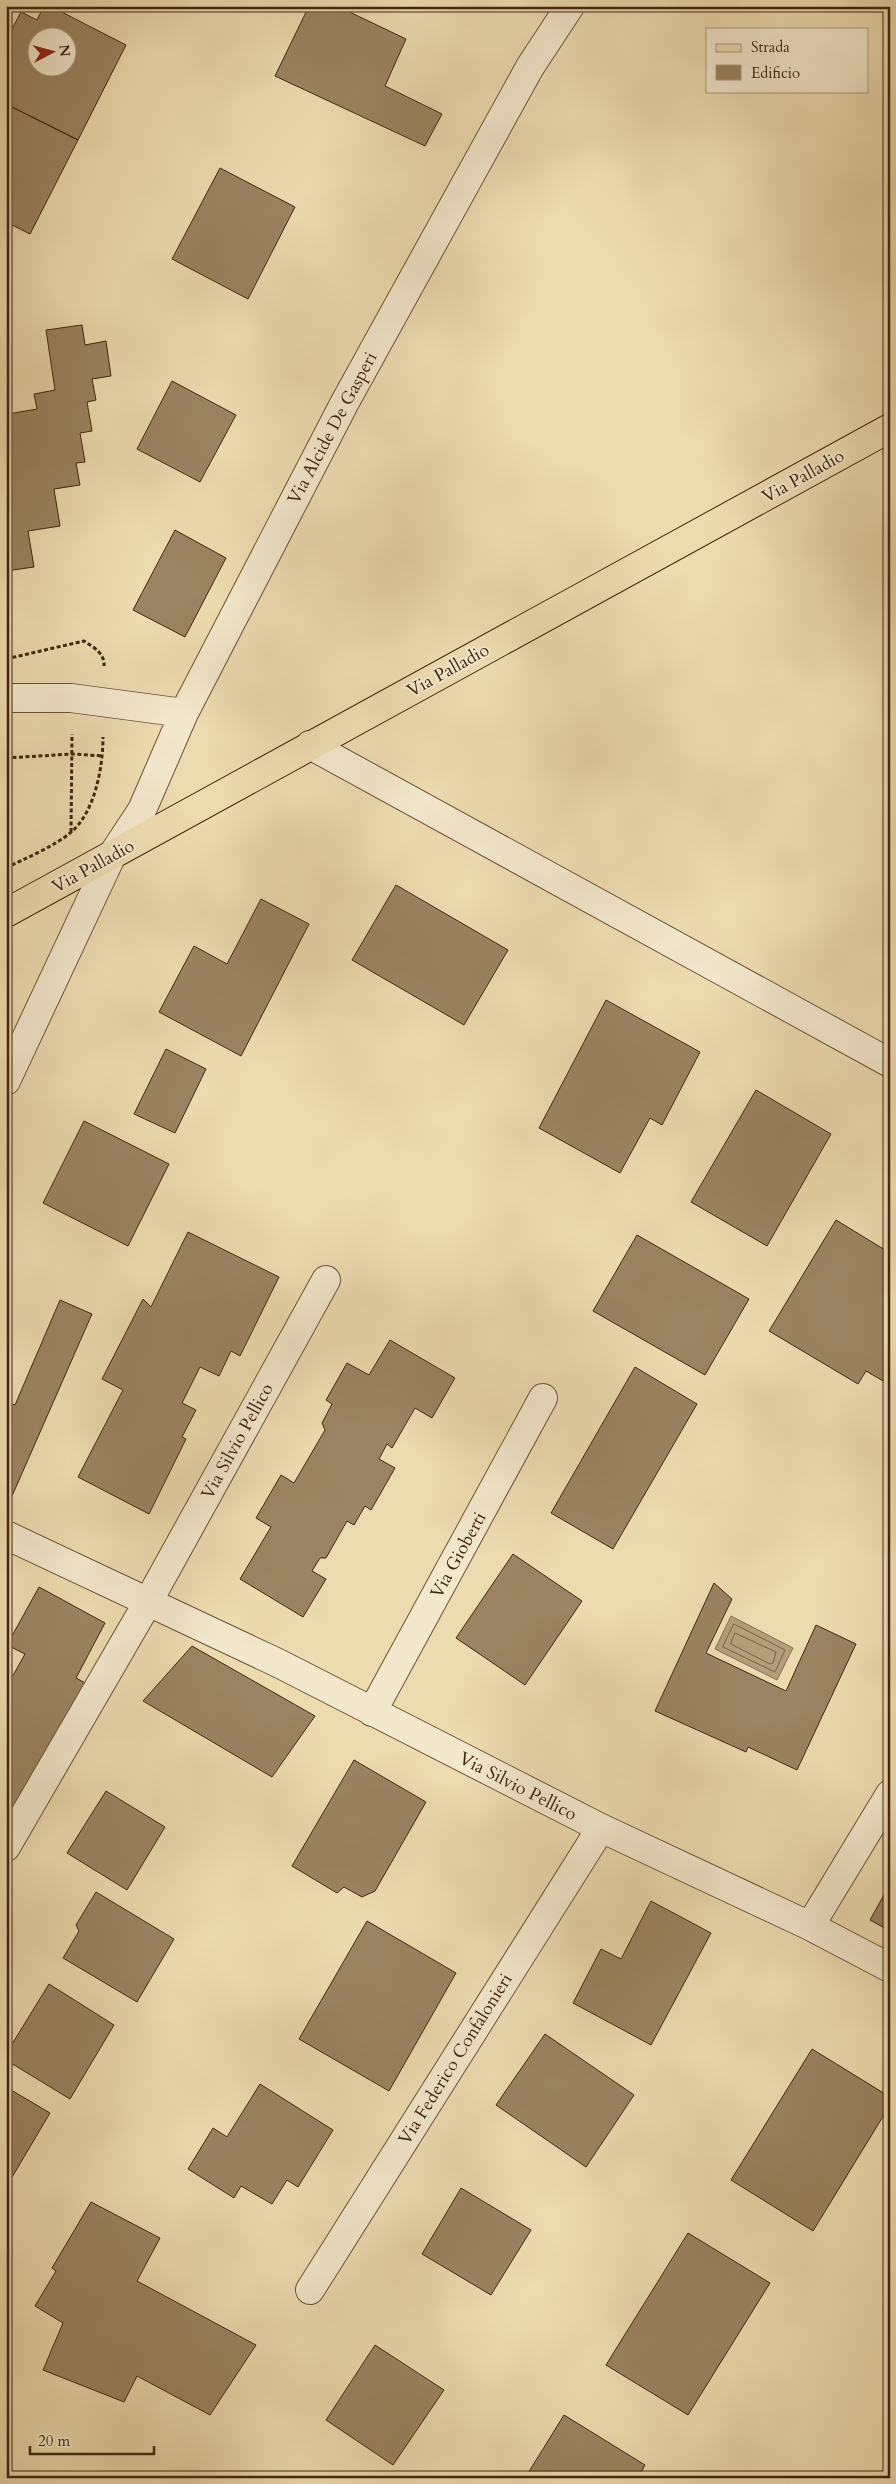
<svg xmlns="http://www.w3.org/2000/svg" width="896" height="2484" font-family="Cardo,serif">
<rect width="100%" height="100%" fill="#eddbb0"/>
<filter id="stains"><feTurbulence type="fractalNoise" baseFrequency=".004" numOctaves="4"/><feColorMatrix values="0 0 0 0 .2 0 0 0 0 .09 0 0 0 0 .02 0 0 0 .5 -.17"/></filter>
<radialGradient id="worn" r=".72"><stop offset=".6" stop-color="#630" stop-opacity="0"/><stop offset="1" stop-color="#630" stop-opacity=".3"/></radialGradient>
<path fill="#b39d7a" stroke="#866d50" d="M731,1616L793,1648L777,1680L715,1649Z"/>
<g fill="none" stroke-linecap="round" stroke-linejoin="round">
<path stroke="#7a6245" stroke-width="1" d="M734,1624L785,1650L775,1672L723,1647Z
M735,1633L776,1652L773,1663L770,1664L731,1644Z"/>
</g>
<path fill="#9b8463" stroke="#422610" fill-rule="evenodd" d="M44,6H50L126,45L78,140L6,104V40L21,12L37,20ZM38,38H68V68H38Z
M309,6H337L406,39L385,86L442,114L425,146L275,76Z
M6,104L78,140L30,234L6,222Z
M220,168L295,207L248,299L172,259Z
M82,325L85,345L106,341L111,376L92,379L96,400L87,402L92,431L80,433L85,462L76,463L80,485L54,489L60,526L28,531L34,567L6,571V441L12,440L8,414L37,409L34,394L55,390L46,330Z
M172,381L236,415L200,482L137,449Z
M175,530L226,558L185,637L133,610Z
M396,885L508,950L464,1025L352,960Z
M261,899L309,924L241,1056L159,1012L194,946L227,964Z
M606,1000L700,1052L662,1125L650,1118L620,1173L539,1128Z
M166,1049L206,1069L175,1133L134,1114Z
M756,1090L831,1134L767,1246L691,1202Z
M84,1121L169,1164L128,1246L43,1203Z
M836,1220L890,1253V1385L866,1371L858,1384L769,1331Z
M188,1232L279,1277L240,1356L231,1351L219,1376L200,1367L182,1403L196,1410L182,1437L186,1439L149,1514L78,1477L123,1390L102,1379L143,1299L151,1307Z
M637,1235L749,1299L705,1375L593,1311Z
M60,1300L92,1314L12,1496L6,1494V1402L15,1405Z
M390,1340L455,1378L432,1418L415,1408L392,1448L387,1444L379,1459L395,1468L371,1510L365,1506L354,1525L347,1521L326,1558H320L312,1571L326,1579L303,1617L240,1579L271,1527L256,1518L281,1475L294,1483L325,1430L322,1423L332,1404L326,1400L347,1363L369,1375Z
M635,1367L697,1404L613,1549L551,1513Z
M513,1554L582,1601L525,1685L456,1638Z
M714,1583L732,1599L706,1653L786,1691L816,1625L856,1644L797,1770L748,1747L746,1752L655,1711Z
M39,1587L105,1623L76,1678L91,1686L6,1836V1688L25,1654L7,1645Z
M192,1646L315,1716L272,1777L143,1701Z
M354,1760L426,1802L375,1891L362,1897L344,1887L337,1893L292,1866Z
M106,1791L165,1827L127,1890L67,1853Z
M890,1884V1931L870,1920Z
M96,1892L174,1939L137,2002L63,1958L79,1931L76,1925Z
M651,1901L711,1933L651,2045L573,2003L601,1949L621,1959Z
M367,1921L456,1973L389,2091L299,2039Z
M49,1984L114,2025L70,2099L6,2060V2054Z
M545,2034L634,2095L586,2167L496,2105Z
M812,2049L890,2097V2105L813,2231L731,2180Z
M260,2084L333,2130L298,2187L287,2180L272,2204L241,2186L234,2198L188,2169L213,2128L227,2137Z
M6,2087L50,2113L8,2184L6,2183Z
M461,2188L531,2230L491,2295L422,2254Z
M91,2202L160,2238L137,2281L256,2345L210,2415L137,2376L124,2402L43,2370L63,2323L35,2306L56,2271L52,2268Z
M688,2233L770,2283L688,2415L606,2365Z
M375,2345L444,2390L393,2465L326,2420Z
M564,2415L645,2465L638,2478H525Z"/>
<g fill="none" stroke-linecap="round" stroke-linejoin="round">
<g stroke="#6d5338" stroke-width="30">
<path id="minor" d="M6,698H71L184,713
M310,745L890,1063
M6,1081L111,857L142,810L184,713L345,402L530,67L570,6
M6,1535L278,1663L601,1828L810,1926L890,1968
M372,1712L543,1398
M6,1847L148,1602L326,1280
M810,1926L890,1794
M310,2290L601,1828"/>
</g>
<g stroke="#422610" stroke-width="30">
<path id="primary" d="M6,913L890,428"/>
</g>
<path stroke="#422610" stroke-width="3" stroke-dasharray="4 2.5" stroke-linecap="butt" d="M6,659L84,641C93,647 105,653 104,666
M6,758L72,754L103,756
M71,832L72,734
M6,868C24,859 55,846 70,833C95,813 103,767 103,737"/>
<use href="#minor" stroke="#f3e8cc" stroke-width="28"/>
<use href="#primary" stroke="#eddbb0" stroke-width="28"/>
</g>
<g text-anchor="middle" stroke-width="4" stroke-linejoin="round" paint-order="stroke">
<g font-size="18" fill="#422610" stroke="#f3e8cc">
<text transform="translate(332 428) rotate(-62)" y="6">Via Alcide De Gasperi</text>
<text transform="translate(803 476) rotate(-29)" y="6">Via Palladio</text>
<text transform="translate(448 670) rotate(-29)" y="6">Via Palladio</text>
<text transform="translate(93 866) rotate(-29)" y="6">Via Palladio</text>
<text transform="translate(237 1441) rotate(-61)" y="6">Via Silvio Pellico</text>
<text transform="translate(458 1555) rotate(-61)" y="6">Via Gioberti</text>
<text transform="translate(518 1786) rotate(27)" y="6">Via Silvio Pellico</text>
<text transform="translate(455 2059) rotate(-58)" y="6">Via Federico Confalonieri</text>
</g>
</g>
<rect width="896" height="2484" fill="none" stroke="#eddbb0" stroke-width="25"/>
<rect x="8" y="8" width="881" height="2469" fill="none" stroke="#422610" stroke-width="2.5"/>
<rect x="12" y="12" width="871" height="2459" fill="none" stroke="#422610"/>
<rect x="706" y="28" width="162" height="65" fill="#f3e8cc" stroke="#ac9a81"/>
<rect x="716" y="44" width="25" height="8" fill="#eddbb0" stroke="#ac9a81"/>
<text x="751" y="52" font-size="15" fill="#422610">Strada</text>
<rect x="716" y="65" width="25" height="15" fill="#9b8463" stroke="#ac9a81"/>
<text x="751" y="78" font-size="15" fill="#422610">Edificio</text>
<g transform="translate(52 52) rotate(84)"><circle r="24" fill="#f3e8cc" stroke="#ac9a81"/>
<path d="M0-4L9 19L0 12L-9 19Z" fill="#8f2418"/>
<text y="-8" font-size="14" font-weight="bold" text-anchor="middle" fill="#422610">N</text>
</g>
<path d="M30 2446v8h124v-8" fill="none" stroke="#422610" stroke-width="2.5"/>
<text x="38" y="2446" font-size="15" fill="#422610" stroke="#f3e8cc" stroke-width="4" paint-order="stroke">20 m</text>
<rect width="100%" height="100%" filter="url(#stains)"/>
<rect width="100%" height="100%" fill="url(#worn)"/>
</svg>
